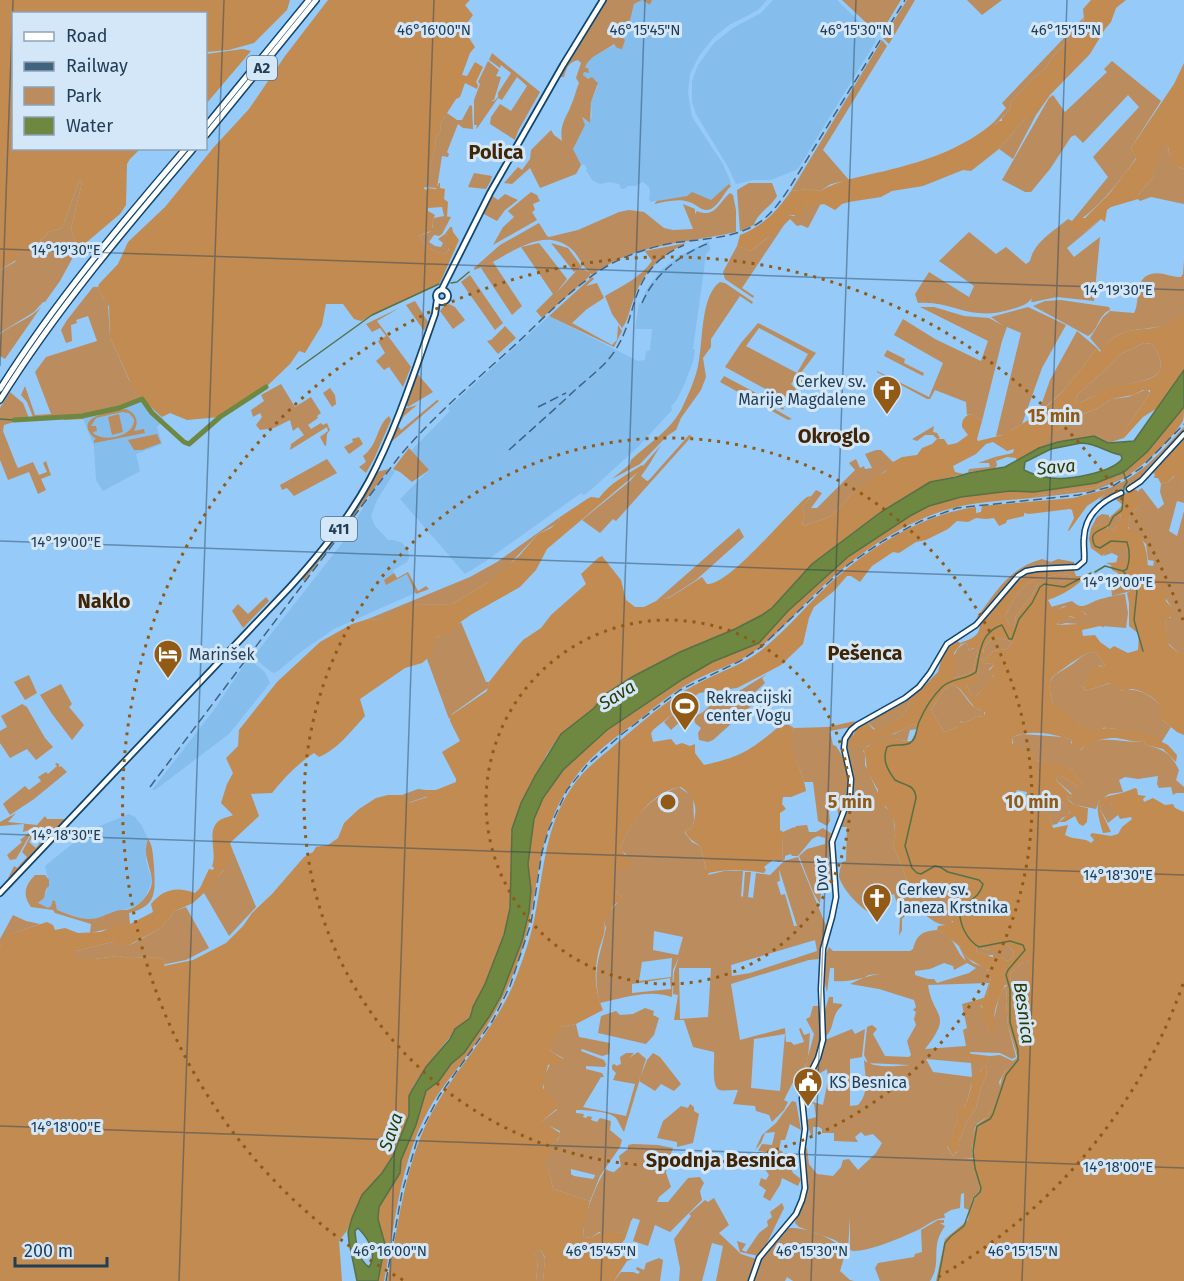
<svg xmlns="http://www.w3.org/2000/svg" width="1184" height="1281" font-family="'Fira Sans',sans-serif">
<rect width="100%" height="100%" fill="#96caf8"/>
<path fill="#85bded" d="M642,0L650,5L652,0H767L758,10L729,25L714,37L699,56L690,74L688,92L692,117L723,164L731,183L711,200L696,195L651,202L649,200L650,192L649,187L643,182L635,186H627V188L621,189L619,184L610,182L600,184L593,181L586,170L587,168L584,164L581,165L573,150L581,129L585,125L581,117L589,123L592,116L591,102L598,86L596,80L588,79L583,75L586,64L591,57L615,45L625,32L634,4Z
M773,0H837L875,37L876,41L798,169L771,180H753L736,184L728,167L696,114L692,102V81L698,65L714,43L733,28L761,13Z
M709,241L710,250L706,254L693,349H695L693,362L684,385L676,401L671,406L672,410L639,446L594,487L584,495L581,493L486,561L465,574L400,499L429,470L411,451L450,411L448,408L549,316L638,361L645,360L646,352L650,350L652,329H635L639,303L641,304L646,290L660,271L679,256Z
M142,399L164,419L157,427L162,444L136,454L140,471L103,491L96,480L94,446L82,416L119,408Z
M389,469L395,471L377,500L371,516L375,526L388,540H394L402,543L408,550L409,558L407,562L393,570L394,573L384,580L387,584L407,574L417,592L334,629L302,651L278,671L274,673L270,671L253,657L343,542L374,489Z
M248,659L265,672L270,683L229,734L155,790H152L214,710Z
M129,814L135,817L142,826L148,839L146,845V861L152,881L146,896L138,906L110,913L102,918L91,919H82L57,910L55,901L53,900L51,906L48,908L38,904L45,896L49,883L45,866L88,831Z"/>
<path fill="#bb8c5e" fill-rule="evenodd" d="M606,0H652L650,5L642,0L634,4L628,28L621,36L625,40L622,49L617,48L614,44C604,52 589,55 585,68H588L589,73L584,72L583,75L588,79L592,77L598,83L591,102L590,123L582,117L585,125L573,149L581,165L576,174L540,188L530,168L512,184L504,183L518,167L522,170L530,159L531,150L551,130L554,135L562,141C559,124 567,117 572,103C575,96 576,90 579,83L576,78L581,63L578,60C568,62 566,69 564,77H560Z
M842,0H901L882,31L877,33Z
M907,0H915L889,44L883,38Z
M967,0H1002L982,15Z
M1084,17L1080,28L1052,57L1046,68L1033,78L1011,102L1010,109L996,124L994,122L1006,108L1002,103Z
M882,40L887,46L823,150L849,180L831,184L820,191L808,189L791,191Z
M492,53L540,92L518,131L515,140L490,124L491,117L500,104L511,111L527,86L517,77L502,100L498,98L478,127L476,129L477,125H474V100L480,84L478,82L488,61L499,70L496,76L501,77L494,100H491L494,101L498,97V93L511,73L501,65L500,68L489,60Z
M1112,61L1161,101L1131,148L1136,158C1118,184 1097,210 1070,227L1085,232L1102,219L1067,248L1074,257L1100,237L1094,301L1057,297L1033,302H1031L1032,298C1027,305 1019,307 1012,309C970,323 954,300 918,303L915,294L929,272L969,297L974,286L939,261L969,232L996,254L1006,247L1026,264L1030,261C1034,242 1054,231 1068,219L1072,221L1108,177L1093,157L1139,107L1128,95L1083,143L1075,135L1071,137L1050,169L1031,192H1025L1002,180L1049,98L1053,95L1065,112L1107,72L1104,69Z
M470,105L472,106L473,129L463,128L458,124L447,152L449,154L448,157L442,156L437,188L424,187L436,145L435,139L441,130L440,124L447,113L457,120H462Z
M1033,115H1036L1013,159L999,149L1024,120Z
M1161,144L1168,147C1170,158 1173,166 1184,169V204L1151,197L1140,201L1138,199V195L1153,178Z
M474,173L492,176L490,182L486,189L468,187Z
M80,179L82,182L71,229L78,248L60,281L45,302H43L34,312L0,333V270L15,262L20,251L36,245L49,232L62,228Z
M749,183H772L777,196C771,207 757,213 754,225L740,231L737,190Z
M729,184L731,186C724,192 720,204 711,209C702,213 697,204 689,202C679,198 665,202 654,204L657,201L687,196L692,192L711,200Z
M531,192L537,195L540,201L533,204L535,210L532,212L537,220L493,245L503,227L514,217L508,211Z
M730,193L733,195L736,210V232C684,244 637,242 592,275L590,273V276L542,318L536,311L553,294L521,247L539,243L567,279L556,293L577,270L583,269L589,272C581,265 578,253 569,247C538,224 501,263 474,270V268L500,245L539,223L547,236L549,237L578,230L619,212L629,210L644,212L664,228L673,230L693,229L683,204L695,209V214L697,211C715,219 719,202 730,193Z
M505,194L518,200L505,210L497,221L482,213L491,195L498,200Z
M818,204L820,205L808,228L801,225L797,226L790,219L784,225L742,288L754,296L753,298L725,279L723,272L737,246L751,251L766,239L789,215L794,216L806,207Z
M444,216L451,217L442,234L439,236L434,235L429,242L435,246L441,247L443,243L438,239L445,234L448,235L449,248L447,253C435,255 425,246 419,236L430,232L433,227L432,223L434,218Z
M551,243L568,248L582,267L574,272Z
M686,243C662,255 643,271 634,298C630,307 628,322 622,328L612,314L605,296C622,286 640,278 652,261L645,251Z
M1184,260V317C1176,318 1171,324 1163,326C1137,331 1116,327 1101,351L1090,338L1103,317L1110,311L1134,313C1141,301 1133,279 1151,274C1160,271 1171,277 1181,277L1183,274Z
M493,262L522,306L512,315L481,268Z
M470,275L503,323L495,330L461,282Z
M592,277L594,279L586,286L597,283L604,298L587,309L572,323L612,345L617,340L618,325L622,331L614,347L549,316Z
M720,282L725,283L753,302L752,304L740,296L711,339V347L703,358L706,377L701,390L681,418L676,430L667,436L640,464L612,479L630,464L631,460C648,444 672,429 682,408C689,393 697,376 699,360C703,339 701,295 720,282Z
M93,287H98L104,300L108,304L110,337L129,380L142,399L119,408L83,416L84,419L64,420V418L70,416L33,417L27,402L21,395L25,386L35,415L51,414L35,372L46,357L97,341L88,316L76,320L77,323L71,325L72,341L66,343L61,330L67,320Z
M1061,300L1109,307L1110,310C1098,315 1098,331 1088,336L1033,306L1045,301Z
M415,301L428,322L424,331L406,305Z
M449,304L455,307L465,320L453,329L440,311L444,306Z
M41,307L5,359L0,356V334C13,324 30,319 41,307Z
M920,307H934L964,316L989,318L1002,325L991,317L1028,307L1066,325L1042,368L1022,424L1003,435L996,436L1021,333L1007,327L1002,341L982,421L971,414L967,415L966,402L935,390L930,399H927L877,372V371L929,397L943,363L894,335L903,319L935,339L981,361L988,341Z
M399,308L377,321L411,367L403,387L389,367L384,370L376,361L385,353L378,341L386,336L380,328L372,332L366,324Z
M758,323L816,353L800,374L806,379L804,383L802,384L794,380L791,384L796,389L794,394L788,391L784,399L725,367L741,343ZM759,328L808,354L797,373L746,346Z
M505,326L516,338L498,354L487,341L491,340Z
M1077,331L1097,348L1065,389L1038,414L1050,380Z
M1144,343L1152,344C1180,385 1134,379 1109,389C1099,392 1090,399 1080,403H1075L1077,395L1115,361L1119,355Z
M887,350L905,359L904,363L924,373L923,376L884,356Z
M416,372L433,392L408,407L405,404L406,401Z
M724,376L784,408L783,410L775,405L773,408L792,419L788,420L720,382Z
M281,384L295,407L311,397L321,413L317,416L318,418L308,425L311,429L321,423L323,425L327,423L330,430L327,434L326,446H325L320,437L328,431L327,427L290,450L291,444L304,435L298,427L293,431L290,420L274,428L260,430L256,425L262,417L260,413L253,417L251,410L264,401L261,395Z
M330,388L335,395L336,404L332,407L323,393Z
M1147,389L1150,393L1129,424L1121,433L1124,438L1108,443L1094,436L1058,442L1039,448L1046,438L1076,417L1098,408L1112,399L1128,397Z
M10,392L23,403L29,418H16L14,422L4,425L3,431L16,464L18,468L33,462L39,475L47,472L43,463L46,461L51,475L41,479L46,490L38,494L29,472L8,480L0,460V408Z
M437,400L439,401L390,443L404,409L417,405L404,416L398,426L401,430Z
M126,409C137,414 139,422 134,431L144,429L145,433L94,443V440L96,439C70,418 111,410 126,409ZM122,412L129,413L134,419C135,437 105,442 94,434L93,432L97,431L96,426H91L96,418Z
M119,414L123,432L112,435L108,417Z
M389,416L391,420L374,459L366,473L359,467L366,462L363,456C379,444 376,426 389,416Z
M934,426L933,432L937,433L940,438L937,439L933,435H925L917,441L912,439Z
M1184,427V431L1159,456L1135,483L1099,500L1104,495V490C1138,479 1160,453 1184,427Z
M157,434L161,443L142,450H134L128,440Z
M689,435L692,436L616,521L613,519L600,533L582,520L630,481L661,445C654,456 649,466 641,476L647,481L649,480Z
M359,437L363,444L349,454L344,447L353,442L352,439Z
M409,448L429,470L412,482L400,472L393,469Z
M876,450H881L893,462L891,467L851,495L830,517L803,526L802,521L805,515L802,508L816,490L822,493L811,508H817L855,470L849,463L856,459L860,468L864,466L865,469L872,468L865,454Z
M995,457L997,465L995,469L968,472L969,469L990,467L989,463H978Z
M327,459L337,473L294,496L287,488L282,490L280,485Z
M389,469L304,581L301,578C331,546 354,510 376,472Z
M1124,472L1127,476L1125,478L1093,491L1032,498L1040,495L1093,488L1115,480L1118,478L1117,475Z
M1175,476L1184,484V503L1177,501L1169,531L1177,536L1184,511V652L1180,654L1168,643L1165,621L1167,618H1171V607L1152,575L1143,577L1142,573L1147,565L1153,566L1154,561L1148,560L1146,544L1128,527L1130,516L1139,505V490L1142,488L1158,509L1164,504L1160,492L1161,484L1168,482Z
M1102,514L1109,515V518L1118,515L1121,516L1119,524L1109,534L1106,533L1108,526L1101,524L1091,528L1097,517Z
M560,517L558,523L538,534L505,569L487,583L452,604L415,605L378,620L368,619L470,577L497,562Z
M739,528L744,537L696,580L670,597L656,601Z
M1117,546L1127,547L1126,561L1123,563H1116L1118,556L1112,553L1103,556L1107,550Z
M1042,559L1051,562L1058,559L1074,562V564C1065,569 1049,566 1038,567C1012,569 994,601 979,618L977,617C997,591 1009,568 1042,559Z
M408,572L418,591L426,586L429,589L416,594L407,574L386,585L384,580L394,573L397,578Z
M1062,574L1070,575L1071,578L1058,583H1038L1033,594L1015,617L1016,622L1013,626H1010L1005,616C1011,603 1021,583 1037,579C1045,577 1054,576 1062,574Z
M1118,581L1130,583L1131,591L1112,596L1111,584Z
M1125,594L1128,613L1126,628L1066,623L1058,625L1057,622L1068,616L1074,618L1086,615L1084,612L1064,606L1055,612L1051,607L1072,601C1082,610 1085,605 1095,601C1100,599 1119,594 1125,594Z
M266,597L269,601L243,628L232,611L238,604L248,614Z
M461,622L486,682H489L488,688L452,714L449,719L427,659L436,638Z
M993,637L1011,641L1012,643L1007,649L993,651L984,661L981,659L984,652L983,649Z
M967,643L969,651L974,648L978,650L973,671L968,674L953,678C951,665 953,646 967,643Z
M1091,652L1096,653L1105,665L1102,667L1099,665L1083,687L1085,691L1111,683L1123,691C1137,686 1152,696 1162,707V720L1171,727L1161,743C1143,732 1127,730 1108,728C1098,727 1107,728 1099,731C1094,732 1086,728 1081,726C1070,721 1064,707 1053,704C1046,677 1049,679 1071,665C1078,660 1082,655 1091,652Z
M992,663L994,665L989,669L994,678L976,696H972L966,684L973,683L981,664Z
M767,674L762,678L765,683L755,692L760,698L713,740L708,742L699,740L698,733L701,728L695,723L694,717L703,712L718,698L741,690Z
M29,675L37,693L25,700L14,682Z
M61,684L72,704L69,707L84,725L72,740L52,714L40,695Z
M953,684C965,691 969,710 984,711V716L976,717L964,723L960,721L958,727L944,732L931,710L944,690Z
M909,697C911,715 891,725 877,731L868,723Z
M22,704L27,707L45,738L53,747L36,760L27,749L10,758L0,743V731L7,727L1,716Z
M675,712L682,720L671,730L664,722Z
M855,721L851,727L830,731L833,745L836,746C853,771 852,787 841,815L838,814L837,803L828,804L830,821L827,826L818,821L813,782H804C800,765 786,745 794,728L828,727Z
M914,724L917,726L918,729L910,730L907,741L893,739L867,746L863,751L865,753V765L884,806L893,813L895,833L893,847C902,863 906,881 915,898L934,896L948,898L946,918L954,923L953,925C929,927 929,910 910,910L902,919V930L899,936L900,918L907,912L903,905L898,906L894,894L882,898L870,908L871,913C861,910 840,886 839,876C839,872 841,866 842,862L846,861L847,827H841C842,820 846,816 848,810C851,799 853,788 852,777C851,760 838,743 854,729L853,736L894,734Z
M1022,734L1063,737L1071,740V743L1081,750C1098,731 1124,745 1144,741L1146,745C1164,750 1170,752 1179,770L1176,780L1184,787V793H1176L1173,795L1171,787L1159,788L1157,784L1158,776L1138,779L1125,777L1119,780L1123,792L1109,794L1099,801L1096,809L1075,805L1065,797L1066,796L1073,798L1072,794L1056,780L1058,776H1061L1078,787L1084,785C1078,780 1077,775 1072,770C1063,763 1049,765 1039,761C1029,757 1025,750 1013,746V737Z
M57,763L59,764V767L61,766L67,772L34,799L10,815L3,804L5,802L25,786L29,790L41,781L38,777L46,772L48,774L57,766L55,764Z
M679,787L693,797L694,820L692,828L685,831V833L692,842L700,846L706,869L709,873L708,875L724,871H743L741,896L743,897L745,872H751L748,897L753,898L756,873L770,875L784,861L798,857L827,928L819,959L809,960L731,984L740,1040L785,1028L786,1042H791L794,1045L804,1042L799,1029L801,1028L804,1035L810,1033L808,1058L801,1078L798,1077L796,1082H793L784,1100L788,1102L784,1110L772,1122L769,1115L756,1111L755,1106L733,1104L738,1090C733,1090 722,1091 719,1090C711,1085 715,1061 714,1052L693,1047L684,1020H674L678,995L673,994L674,972L679,957L673,970L672,997C648,989 624,998 600,1003C592,970 599,960 606,928L604,922L608,913L622,898L615,890L614,869H627L626,854L621,851L620,848C634,818 647,798 679,787ZM779,869L797,926H794L785,894L781,895L777,882L780,881ZM654,931L683,937L678,955L653,950ZM815,940L817,951L750,973L732,976L731,965ZM672,958L671,977L639,981L642,962ZM679,968H711L708,1017L680,1019ZM670,978L671,989L632,993V984ZM785,1034L780,1091L751,1088L754,1039Z
M418,789L426,790L428,796L408,803L402,795Z
M1045,797C1056,798 1064,801 1070,810L1069,815L1062,818L1057,824L1052,825L1050,818L1038,802L1039,798Z
M1106,802C1115,803 1116,806 1118,815L1108,823L1100,809L1101,804Z
M16,813L8,822L37,825L45,816L47,819H67L5,885L14,866L17,868L27,857L22,852L32,833L38,830L29,842L36,848L46,834L41,828H34L16,859L10,860L7,855L22,842L20,840L30,832L29,830L23,832L24,824L0,826V822Z
M807,825L809,832H816L823,828L832,834L829,858L834,882H826V892L821,891L820,904L813,892L799,856L807,849L825,844V838L818,836L812,839L798,856H792L791,854L785,856V859L782,861L783,837L794,829L796,826Z
M148,839C153,845 153,857 154,866C155,891 158,906 129,913L130,924L90,933L91,924L55,913L53,910L31,907C22,895 25,885 35,875H45L49,880V886L46,889L44,898L38,903L48,908L51,906L53,900L55,901L57,910C67,914 79,919 89,919C100,919 106,914 116,911C120,909 125,911 130,909C140,906 152,892 152,881C151,865 142,857 148,839Z
M233,851L256,907L229,936L204,893L207,887L223,871Z
M186,907L209,948L186,960L166,964L163,959L157,957L130,958L118,956L94,959H80L75,956L76,951L113,942L129,945L134,943L161,928L175,911Z
M13,915L26,921L40,924L8,935L0,947V939Z
M937,930C958,939 953,949 966,961L958,945L963,954L973,963L986,968L991,977L987,996L979,1003L985,1012L988,1029C999,1018 994,996 1007,985L1006,1002L1008,1026L1016,1057L1012,1059L1000,1053L970,1052L968,1057C973,1062 979,1061 986,1061L990,1056L1000,1055L1013,1061L1018,1057V1059L1005,1071L999,1082L1001,1090L994,1105L987,1117L977,1124L974,1130L972,1153L975,1158H963L975,1159L974,1169L980,1190L972,1200L969,1210L964,1208V1193L961,1194L960,1208L951,1210L944,1214L945,1218C935,1218 929,1224 920,1229C903,1237 871,1251 853,1251L850,1250V1218L848,1249L835,1240L799,1227L795,1223C797,1212 804,1203 806,1191C808,1176 803,1162 804,1147L807,1148L809,1164L817,1174L833,1176L841,1167L843,1160L849,1159L858,1170L876,1153L882,1143L873,1134L865,1136L861,1132L855,1137L858,1142L834,1141V1133H822V1129L819,1127H813V1136L811,1135L806,1120L816,1117L814,1104L805,1100C807,1079 819,1061 825,1040L852,1029L855,1034L865,1029L862,1057L850,1059V1106L858,1105C870,1092 865,1076 864,1060C873,1069 898,1066 910,1065L868,1063L864,1055L867,1027L872,1025L877,1029L873,1034L885,1056L909,1057L911,1055L907,1041L916,1025L914,1019L916,1012L913,1010L916,1007L914,1000L879,989L850,984L869,975L886,973C867,975 852,983 834,981V968H830L827,992C823,979 822,959 829,947L833,951H910L913,949C917,935 922,931 937,930ZM944,963L953,966L954,970L967,963L976,968L969,973L937,983L934,979H928L915,975V971L930,969ZM989,983L984,998L962,1004L967,1028L963,1030L966,1046L925,1049C954,1012 933,1019 928,985ZM926,1059L971,1063L972,1077L933,1072ZM985,1064L987,1075L981,1088L976,1108L967,1121L959,1141L957,1152L953,1156L947,1147L958,1117V1107H964L967,1102L971,1085ZM827,1069L828,1080L823,1105L809,1101L812,1078Z
M1006,944L1014,952L1013,958L1007,961L1002,957H993V955H989V956L976,951L977,947L989,950Z
M1027,961L1030,962L1027,994L1017,1008L1014,1007L1010,974L1022,963Z
M820,993L821,1039L817,1054L805,1079L803,1076L814,1034L806,1019L810,1017L813,1006H819Z
M829,997H833V1003L842,1004V1006C831,1014 835,1028 826,1036L825,1035V1010Z
M645,1008L654,1011L653,1015L659,1018L654,1035L646,1044L598,1033L601,1016L616,1011L620,1015L633,1014Z
M576,1024L579,1037L610,1043L609,1054L602,1056L582,1049L581,1051L604,1060L606,1064L605,1067L586,1066V1069L602,1073L604,1077H601L583,1107L626,1116L635,1084L613,1080L616,1073L612,1069V1065L615,1064L616,1066L621,1064L620,1057L626,1053H634L629,1058L638,1052L646,1059L624,1132C621,1128 619,1122 616,1118C610,1111 585,1110 576,1110V1113L584,1114L583,1117L586,1118L588,1116L592,1117L591,1120L597,1122L600,1118L611,1121L610,1130L622,1140L620,1147L600,1176L590,1201L553,1189L549,1170L543,1161L545,1158H549V1147L558,1140L560,1131L545,1124L542,1121L557,1110L551,1098L544,1090V1078L550,1064L564,1061L563,1058L550,1051L560,1027ZM571,1169L595,1175V1176L593,1179L574,1176L571,1174Z
M653,1053L660,1057L681,1084L674,1091L661,1084L655,1091L639,1081L647,1060Z
M792,1101L796,1102L801,1130L790,1124L785,1140H781L779,1150L782,1151L793,1173L801,1179L798,1186L782,1178L780,1185L770,1201L763,1197L766,1190L759,1185L761,1178L766,1180L769,1175L764,1168H769L773,1161L765,1152L758,1151L762,1144L772,1145L775,1132L765,1133L761,1143L755,1150L762,1135L776,1123Z
M690,1104L694,1107V1111L699,1114L693,1143L677,1147V1142L657,1138L663,1121L681,1106L688,1108Z
M633,1144L658,1145L673,1148L668,1161L666,1173L671,1187L659,1197L657,1202H668L688,1178L700,1177L704,1183L700,1191L702,1200L670,1232L655,1225L648,1246L633,1241L640,1220L633,1218L631,1221H628L624,1233L599,1232L592,1237L584,1238C580,1223 597,1182 606,1169L609,1171L614,1172L621,1166L619,1156L628,1149V1145Z
M714,1198L729,1225L719,1233L741,1254L756,1259L749,1281H716L723,1246L712,1243L702,1281H679L680,1268L674,1239L691,1216L689,1214L705,1200L708,1202Z
M782,1203L784,1208L767,1243L768,1245L759,1256L740,1252L737,1241L746,1244L742,1250L746,1252L759,1233L768,1226L767,1221L772,1217L770,1212Z
M938,1220H944V1223H940L945,1226C929,1248 943,1261 930,1281H880L875,1268L878,1263L914,1257L915,1254L922,1252L921,1230Z
M789,1228C807,1227 833,1238 846,1251L840,1271L850,1280L854,1281H793L787,1277L785,1281H753L760,1261Z
M541,1250L545,1259L543,1281H536L538,1260L534,1256L535,1253Z
M659,1258L663,1260L660,1281H614L621,1272H633L638,1274L640,1272L636,1269L637,1267L644,1270L646,1263Z"/>
<path fill="#c28b52" fill-rule="evenodd" d="M0,0H290L287,10L254,43L229,50L206,52V14H14V148L140,149L130,159L127,164L126,205L120,214L81,247L78,248L71,229L82,182L80,179L62,228L49,232L35,246L20,251L18,259L0,270Z
M328,0H470L465,5L473,15L463,29L475,47L470,53L462,75L467,76L475,62L483,67L476,82L478,85L477,89L465,83L460,97L456,99L440,124L441,130L435,139L436,145L424,189L427,190V188L436,189L439,183H440V188L445,189L444,199L448,202L447,217L444,216L442,207L428,208V211L435,215L432,223L433,230L419,236C425,246 435,255 447,253L449,249L447,245L448,235L445,234L450,227H452L453,232L459,240L440,283L436,285L361,321L354,319L343,304H326L322,325L305,353L299,351L290,364L266,387L220,417L187,420L170,413L162,417L142,399L132,386L110,337L109,306L104,300L98,287L99,284L118,264L128,242L165,207L214,147L249,109L285,56Z
M1091,0H1126L1116,8L1111,22L1105,29L1090,54L1050,95L1036,115L1024,120L999,149L971,171L963,170L923,186L892,191L881,197L849,202L842,204L835,210L824,204L806,207L800,215H789L779,228L751,251L737,246L740,235C762,227 778,210 791,191L808,189L820,191C839,180 863,176 885,171C925,161 963,149 994,122L996,124L999,121H1002V118L1010,109L1011,102L1033,78L1046,68L1052,57L1080,28L1084,19L1083,9Z
M243,49L251,51L206,104V54Z
M1184,63V169L1172,164L1168,147L1162,145L1153,178L1138,195V199L1111,207L1107,210L1105,222L1101,219L1085,232L1069,228L1079,218H1085L1109,194L1136,159L1131,148L1174,84Z
M1178,317H1184V370L1159,407L1143,417L1124,438L1120,433L1129,424L1150,393V390H1143L1133,395L1112,399L1098,408L1075,417L1046,439L1039,448L1017,462L1016,458L1007,457L996,461L995,457L1013,453L1014,449L1007,451L993,442L986,444L976,454L953,466L955,472L964,474L930,482L881,512L812,564L772,608L762,615L735,629L670,657L632,677L607,693L593,709L561,734L547,754L521,803L511,835L512,891L507,924L501,945L485,984L471,1011L470,1018C457,1025 419,1075 412,1089C409,1097 411,1104 410,1112C407,1126 399,1142 393,1155C385,1172 371,1184 362,1201C354,1215 350,1230 339,1240L342,1281H0V947L7,935L47,922L53,925L55,930L65,928L78,933L101,932L116,925L130,924L153,912L151,904C163,889 177,886 195,893L200,888L209,869L213,870L214,868L212,866C218,853 205,830 220,820C223,818 229,817 233,815L221,803L227,784L233,773L226,758L238,746L239,730L277,682L320,642L352,624L368,619L378,620L411,605L452,604L487,583L519,556L538,534L551,528L559,521L560,517L587,499L591,497L599,498C610,483 626,475 642,465L644,467L547,549L536,570L520,587L472,614L459,623L452,631L437,637L429,657L422,663L405,668L360,699L365,716C352,730 337,750 319,757L314,753C297,764 284,778 272,793L251,794L259,816L230,843L233,851L226,867L204,893L193,903L175,911L161,928L129,945H123L113,942L76,951V956L80,959H94L118,956L130,958L157,957L163,959L166,964L164,965V966L193,960L226,943L243,926L252,913L272,894L304,857L313,852L316,847L328,845L338,838L344,823L359,809L376,798L388,795H402L409,803L427,797L426,790H436L456,782V779L442,752L460,741L450,721V716L487,691L489,682L516,648L523,640L541,628L551,615L586,584L581,574L598,558L602,556L621,580L626,600L635,607H644L660,599L669,598L702,577L707,584C728,587 788,512 807,497L811,496L802,508L805,515L802,522L803,526L830,517L851,495L876,476L885,472L893,462L902,457L917,455L922,448L932,444L937,439H944L948,445L957,443L968,435L962,427C962,420 964,416 971,414L982,421L977,439L978,441L1003,435L1007,430H1012L1040,413L1065,389L1097,348L1100,352C1123,317 1153,339 1178,317ZM1144,343L1152,344C1180,385 1134,380 1109,388C1099,392 1090,399 1080,403H1075L1077,395L1115,361L1119,355Z
M1184,407C1184,411 1184,417 1183,421C1170,441 1147,463 1127,476L1124,472L1147,452Z
M1184,437V484L1174,476L1168,482L1161,484L1158,478H1154L1155,474L1151,472Z
M1117,475L1118,478L1115,480L1093,488L1040,495L1032,498C1010,500 988,501 966,505C914,515 863,549 824,585C800,607 779,635 752,653C732,666 708,672 688,684C670,694 655,707 639,720C616,737 591,754 574,779C532,837 542,892 520,956C508,991 491,1022 469,1053C455,1072 439,1090 428,1111C400,1162 395,1225 384,1281H378L385,1244L378,1219L379,1207L400,1173L401,1160L413,1131L426,1091L439,1081L451,1064L464,1053L501,996L522,941L531,890L528,864L534,819L543,798L563,770L607,730L683,679L712,662L759,643L788,611L849,556L910,516L929,506L961,497L1010,491L1034,492L1096,483Z
M1134,489L1140,492L1139,505L1130,516L1128,528C1145,534 1147,551 1148,567L1142,573L1143,577C1164,576 1168,577 1166,601L1171,607L1172,616L1165,621L1169,645L1179,653L1184,652V735L1177,732L1161,719L1159,716L1162,709C1158,699 1141,689 1130,689L1125,692L1110,683L1085,691L1083,686L1088,680L1090,672L1097,665L1102,667L1105,665L1096,653C1091,652 1091,652 1086,654C1082,655 1052,676 1051,679C1048,688 1051,696 1053,704H1056L1067,713L1079,725L1094,730L1107,728L1131,730L1150,736L1168,745L1177,755L1176,762L1163,749L1146,745L1144,741C1133,743 1126,739 1116,738C1104,737 1088,743 1080,750L1073,746L1071,740C1056,734 1028,729 1013,737L1012,743L1016,747L1031,751L1038,761C1048,763 1063,763 1072,770C1077,774 1078,780 1084,785V787H1078L1061,776H1058L1056,780L1070,794L1079,796L1073,798L1066,796C1068,804 1080,807 1088,808L1087,822L1083,826L1079,824L1075,816L1065,822H1059L1070,813C1067,800 1052,796 1039,798L1038,800L1050,818L1053,828L1068,825L1065,835C1076,841 1085,837 1091,843L1094,840L1090,835L1092,833L1111,836L1118,834L1122,827L1132,819L1131,817L1120,819L1112,803L1101,804L1100,809L1111,832L1103,833C1089,787 1104,802 1135,788L1137,789L1138,795L1146,796L1143,799L1144,802L1153,798L1165,805L1173,804L1175,808L1184,812V1281H936L945,1239L968,1220L970,1207L980,1190L972,1164L975,1159C972,1151 972,1140 974,1132C976,1124 980,1123 986,1118C988,1116 991,1110 993,1106C1006,1086 993,1077 1018,1059L1008,1026L1006,1002L1007,985H1005C998,1000 991,1013 996,1030L993,1033L988,1029L982,1006L974,1002L987,996L991,977L988,974V970L969,959L963,954L959,946L943,933L937,930L938,926L953,924V921H948L946,918L948,898L934,896L915,898C906,881 902,863 893,847C895,832 898,817 885,806L881,808L876,806L878,790L867,771L865,753L863,749C870,744 883,740 892,739C898,739 905,742 911,741L918,729L917,726L914,724C894,735 872,741 851,747L850,745C856,731 852,729 868,723L873,729L878,730C892,724 911,715 909,697L921,689L938,672L943,652L949,645L956,640L960,643C970,639 980,637 980,624C993,608 1015,576 1035,571C1047,568 1061,570 1074,570L1076,576H1084C1081,585 1058,597 1048,600L1054,611L1067,606L1084,612L1086,617L1075,618L1070,616L1057,622V625L1100,623L1105,628L1100,626L1082,630L1083,636L1095,635L1100,642L1110,649L1114,646L1128,653L1138,650L1139,634L1129,626V603L1127,593L1132,590L1130,583L1119,582L1118,573L1112,570L1111,565L1106,563L1125,562L1127,547L1109,549L1102,556L1091,548L1089,539L1091,528L1101,524H1107V533C1115,531 1120,523 1121,515L1110,519L1109,518L1123,505L1114,498ZM1062,574L1070,575L1071,578L1058,583L1053,581L1038,583L1033,594L1015,617L1016,622L1013,626H1010L1005,616C1011,603 1021,583 1037,579C1045,577 1054,576 1062,574ZM993,637L1011,641L1012,643L1007,649L993,651L984,661L981,659L984,654L983,649ZM967,643L969,651L973,648L978,650L973,671L968,674L953,678L957,661L954,653L961,644ZM992,663L994,665L989,671L994,677L976,696H972L966,684H972L977,680V673L982,664ZM953,684L960,689L975,708L985,712L984,716L976,717L964,723L958,721V727L944,732L931,710L944,690ZM1017,790L1027,792L1024,804L1019,805L1012,801ZM1006,944L1014,952L1013,958L1007,961L1002,957H992L976,951L977,947L994,951ZM1029,961L1027,994L1018,1003L1017,1008L1014,1007L1010,974L1022,963Z
M1104,490V495L1087,506L1069,531L1068,530L1074,518L1072,510L1070,509L1029,514L1024,513V516L1007,520L1006,523L999,526L994,518L986,519L976,518L968,522L957,521L948,529L926,540L916,542L899,553L893,552L872,566L860,582L851,576H847L834,591L814,607L809,618L803,644L781,665L737,688L699,693L654,729L651,733L653,742L671,739L676,745L682,743L690,746L695,744V753L704,765C742,757 752,749 781,725H789L794,728C786,745 804,773 806,791L791,797H783L782,804L786,809L780,813V830L783,832L794,827L795,829L783,837L782,861L779,862L773,860L764,867L766,870L764,873C746,870 727,869 709,873L707,872L700,846C694,841 688,839 685,831L692,828C698,809 697,799 681,787C651,791 632,822 620,848C623,856 635,857 628,869H615V890L623,899L614,905L604,922C607,933 600,943 598,954C594,973 595,991 603,1010L576,1024L561,1027L550,1051L565,1060L563,1062L548,1065L543,1088L556,1101L558,1108L542,1121L560,1133L557,1141L549,1147V1158L543,1160L549,1170L553,1189L590,1201L583,1231L584,1238L592,1237L603,1231L624,1233L628,1220L631,1221L625,1239L618,1248L616,1255L618,1257L630,1255L632,1259L627,1261L614,1281H543L545,1258L541,1250L534,1254L538,1260L536,1281H387C399,1223 405,1159 435,1107C461,1061 499,1025 517,975C525,954 532,933 536,910C544,867 546,825 572,787C584,769 600,758 616,744C641,723 666,700 695,685C716,673 740,666 759,652C785,632 806,606 830,583C869,548 922,514 976,507V513L981,512L982,506L1073,498Z
M967,1052L972,1054L990,1056L989,1058L986,1061H972L968,1057L962,1056Z
M985,1063L987,1075L981,1088L976,1108L967,1121L959,1141L958,1150L953,1156L947,1146L958,1117V1107H964L967,1102L974,1075L980,1072Z"/>
<path fill="#6e8741" stroke="#577147" stroke-width="1.5" fill-rule="evenodd" d="M1184,370V407L1147,452L1124,472L1096,483L1034,492L1010,491L961,497L929,506L910,516L849,556L788,611L759,643L712,662L683,679L607,730L563,770L543,798L534,819L528,864L531,890L529,912L522,941L501,996L489,1017L464,1053L451,1064L439,1081L426,1091L416,1125L401,1160L400,1173L379,1207L378,1219L385,1244L378,1281H357L349,1242L348,1232L352,1218L362,1195L382,1173L393,1156L409,1115V1096L412,1090L426,1067L450,1039L455,1029L470,1018L473,1007L485,984L504,935L510,908L512,829L521,803L535,776L561,734L593,709L607,693L632,677L680,652L735,629L762,615L772,608L812,564L881,512L930,482L956,477L969,473L1005,467L1039,448L1058,442L1094,436L1108,443L1134,441ZM1081,443C1099,444 1105,452 1121,455L1122,459C1111,473 1069,480 1051,478C1042,477 1032,474 1024,470L1025,462L1051,449ZM358,1228C368,1238 378,1254 369,1267C358,1260 356,1243 355,1231Z"/>
<g fill="none" stroke-linecap="round" stroke-linejoin="round">
<path stroke="#577147" stroke-width="1.5" d="M451,283L457,282L469,272
M297,369L372,315L439,284
M0,419L14,420
M1123,571L1132,581L1137,591L1134,620L1143,651
M1095,572L1105,566L1123,571L1127,569C1130,560 1130,551 1127,542L1111,541L1100,548L1095,546C1087,531 1101,531 1109,525C1111,522 1112,518 1114,516C1117,514 1120,512 1122,510L1124,487L1127,482L1123,471
M938,1281L945,1243L951,1236L964,1226L974,1198L980,1192L981,1188L975,1168L973,1151L977,1126L990,1119L993,1114L1006,1075L1018,1060V1050L1010,1022V989L1006,975L1008,970L1025,950L1023,945L1010,941L979,947C967,940 959,924 960,911C968,901 980,897 983,884L979,880L948,872L940,867L935,866L921,874L917,873L912,868L905,846L916,798C915,784 905,786 895,780C887,769 882,760 887,747C894,743 903,747 910,743C917,739 916,729 919,722C924,710 933,696 942,687C951,678 966,680 976,672C980,653 980,632 1002,625L1009,639H1012L1019,619L1032,603L1040,587L1044,584L1064,587L1091,573"/>
<path stroke="#6e8741" stroke-width="5" d="M14,420L82,416L119,408L142,399L152,413L184,442L189,444L220,417L266,387"/>
<g stroke="#11456c" stroke-width="7">
<path id="secondary" d="M1129,489L1141,481L1184,434
M751,1281L759,1258L796,1214L802,1200L805,1188L802,1152L805,1129L802,1098L804,1086L818,1058L823,1040L821,989L823,949L832,917L836,897L832,842L850,795L851,779L844,748L845,739L851,730L857,725L905,698L919,687L930,673L947,644L976,625L1018,576L1026,571L1037,569L1077,567L1084,561C1085,553 1083,546 1084,538C1085,515 1102,501 1121,493"/>
</g>
<g stroke="#11456c" stroke-width="8">
<path id="primary" d="M442,289L490,193L563,65L603,0
M436 296a6 6 0 1 1 12 0a6 6 0 1 1-12 0Z
M0,893L290,587C320,554 348,520 369,481C397,428 415,370 435,314L437,300"/>
</g>
<g stroke="#11456c" stroke-width="8">
<path id="highway" d="M206,126L309,0
M206,135L316,0
M0,389C54,303 120,225 186,148
M0,400C56,310 125,229 194,148"/>
</g>
<use href="#secondary" stroke="#fff" stroke-width="4"/>
<use href="#primary" stroke="#fff" stroke-width="4.5"/>
<use href="#highway" stroke="#fff" stroke-width="5"/>
<path stroke="#416380" stroke-width="1.5" stroke-dasharray="9 4.5" stroke-linecap="butt" d="M642,303C655,273 680,255 709,243
M538,407L566,393
M509,450C531,430 553,411 574,391C585,381 598,371 608,360C643,319 622,273 684,245
M150,787L398,458C433,416 475,381 516,344C545,317 574,285 609,265C629,254 651,247 673,243C701,239 732,239 757,224C771,215 781,201 790,187L905,0
M386,1281L402,1192L418,1137L439,1096L493,1020L510,986L531,923L542,852L549,829L567,790L587,765L622,734L680,690L740,661L761,647L831,580L849,564L883,541L921,521L957,508L1079,495L1113,486L1141,468L1184,424"/>
</g>
<path fill="none" stroke="#223e55" stroke-width="1.5" stroke-opacity="0.45" d="M0,249L1184,290M0,366L13,0M0,541L1184,583M0,834L1184,875M0,1126L1184,1168M179,1281L224,0M390,1281L434,0M601,1281L645,0M811,1281L856,0M1022,1281L1067,0"/>
<g fill="none" stroke="#925a14" stroke-width="3" stroke-dasharray="3 6">
<circle cx="668" cy="802" r="182"/>
<circle cx="668" cy="802" r="364"/>
<path d="M1183 984A546 546 0 0 1 933 1280M403 1280A546 546 0 1 1 1183 620"/>
</g>
<defs>
<g id="church-pin" transform="scale(1.5)"><path d="M0 17L-7.5 6A9.5 9.5 0 1 1 7.5 6Z" fill="#925a14" stroke="#d4e7f9"/><path d="M-1.2-6h2.4v3.5h3.3v2.4h-3.3V6h-2.4V-.1h-3.3v-2.4h3.3Z" fill="#fff"/></g>
<g id="hotel-pin" transform="scale(1.5)"><path d="M0 17L-7.5 6A9.5 9.5 0 1 1 7.5 6Z" fill="#925a14" stroke="#d4e7f9"/><path d="M-6-4.5h1.5V1H6V5H4.5V3h-9V5H-6ZM-4 0a1.8 1.8 0 1 1 3.6 0ZM.5 0V-2.5h3Q6-2.5 6 0Z" fill="#fff"/></g>
<g id="stadium-pin" transform="scale(1.5)"><path d="M0 17L-7.5 6A9.5 9.5 0 1 1 7.5 6Z" fill="#925a14" stroke="#d4e7f9"/><path d="M0-5a6.5 5 0 1 0 0 10a6.5 5 0 1 0 0-10ZM-3.5-1.8h7v3.6h-7Z" fill="#fff"/></g>
<g id="civic-pin" transform="scale(1.5)"><path d="M0 17L-7.5 6A9.5 9.5 0 1 1 7.5 6Z" fill="#925a14" stroke="#d4e7f9"/><path d="M-.6-6.5H3V-4.5H.6V-3L4-1V1h2V6H-6V1h2V-1L-.6-3ZM-1.2 2.5V6h2.4V2.5Z" fill="#fff"/></g>
</defs>
<g fill-rule="evenodd">
<use href="#church-pin" x="887" y="390"/>
<use href="#hotel-pin" x="168" y="654"/>
<use href="#stadium-pin" x="685" y="706"/>
<use href="#church-pin" x="877" y="898"/>
<use href="#civic-pin" x="808" y="1082"/>
</g>
<g text-anchor="middle" stroke-width="6" stroke-linejoin="round" paint-order="stroke">
<g fill="#d4e7f9" stroke="#577186" stroke-width="1.5">
<rect x="247" y="56" width="30" height="24" rx="4.5"/>
<rect x="321" y="517" width="36" height="24" rx="4.5"/>
</g>
<g font-size="15" font-weight="bold" fill="#223e55">
<text x="262" y="73">A2</text>
<text x="339" y="534">411</text>
</g>
<g font-size="16" fill="#223e55" stroke="#d4e7f9" text-anchor="start">
<text x="866" y="387" text-anchor="end">Cerkev sv.<tspan x="866" dy="18">Marije Magdalene</tspan></text>
<text x="189" y="660">Marinšek</text>
<text x="706" y="703">Rekreacijski<tspan x="706" dy="18">center Vogu</tspan></text>
<text x="898" y="895">Cerkev sv.<tspan x="898" dy="18">Janeza Krstnika</tspan></text>
<text x="829" y="1088">KS Besnica</text>
</g>
<g font-size="16" fill="#223e55" stroke="#d4e7f9">
<text transform="translate(821 875) rotate(-95)" y="6">Dvor</text>
</g>
<g font-size="18" font-style="italic" fill="#2b3a04" stroke="#d4e7f9">
<text transform="translate(1056 467) rotate(-5)" y="6">Sava</text>
<text transform="translate(617 695) rotate(-32)" y="6">Sava</text>
<text transform="translate(1024 1013) rotate(82)" y="6">Besnica</text>
<text transform="translate(391 1132) rotate(-71)" y="6">Sava</text>
</g>
<g font-size="20" font-weight="bold" fill="#402505" stroke="#d4e7f9">
<text x="496" y="159">Polica</text>
<text x="834" y="443">Okroglo</text>
<text x="104" y="608">Naklo</text>
<text x="865" y="660">Pešenca</text>
<text x="721" y="1167">Spodnja Besnica</text>
</g>
</g>
<g font-size="15" text-anchor="middle" fill="#223e55" stroke="#d4e7f9" stroke-width="6" stroke-linejoin="round" paint-order="stroke">
<text x="434" y="35">46°16'00"N</text>
<text x="645" y="35">46°15'45"N</text>
<text x="856" y="35">46°15'30"N</text>
<text x="1066" y="35">46°15'15"N</text>
<text x="66" y="255">14°19'30"E</text>
<text x="1118" y="295">14°19'30"E</text>
<text x="66" y="547">14°19'00"E</text>
<text x="1118" y="587">14°19'00"E</text>
<text x="66" y="840">14°18'30"E</text>
<text x="1118" y="880">14°18'30"E</text>
<text x="66" y="1132">14°18'00"E</text>
<text x="1118" y="1172">14°18'00"E</text>
<text x="390" y="1256">46°16'00"N</text>
<text x="601" y="1256">46°15'45"N</text>
<text x="812" y="1256">46°15'30"N</text>
<text x="1023" y="1256">46°15'15"N</text>
</g>
<circle cx="668" cy="802" r="9" fill="#925a14" stroke="#d4e7f9" stroke-width="3"/>
<g font-size="18" text-anchor="middle" font-weight="bold" fill="#925a14" stroke="#d4e7f9" stroke-width="6" stroke-linejoin="round" paint-order="stroke">
<text x="1054" y="422">15 min</text>
<text x="850" y="808">5 min</text>
<text x="1032" y="808">10 min</text>
</g>
<rect x="12" y="12" width="195" height="138" fill="#d4e7f9" stroke="#8da3b7" stroke-width="1.5"/>
<rect x="24" y="32" width="30" height="9" fill="#ffffff" stroke="#8da3b7" stroke-width="1.5"/>
<text x="66" y="42" font-size="18" fill="#223e55">Road</text>
<rect x="24" y="62" width="30" height="9" fill="#416380" stroke="#8da3b7" stroke-width="1.5"/>
<text x="66" y="72" font-size="18" fill="#223e55">Railway</text>
<rect x="24" y="87" width="30" height="18" fill="#bb8c5e" stroke="#8da3b7" stroke-width="1.5"/>
<text x="66" y="102" font-size="18" fill="#223e55">Park</text>
<rect x="24" y="117" width="30" height="18" fill="#6e8741" stroke="#8da3b7" stroke-width="1.5"/>
<text x="66" y="132" font-size="18" fill="#223e55">Water</text>
<path d="M15 1257v9h92v-9" fill="none" stroke="#223e55" stroke-width="3"/>
<text x="24" y="1257" font-size="18" fill="#223e55" stroke="#d4e7f9" stroke-width="4.5" paint-order="stroke">200 m</text>
</svg>
